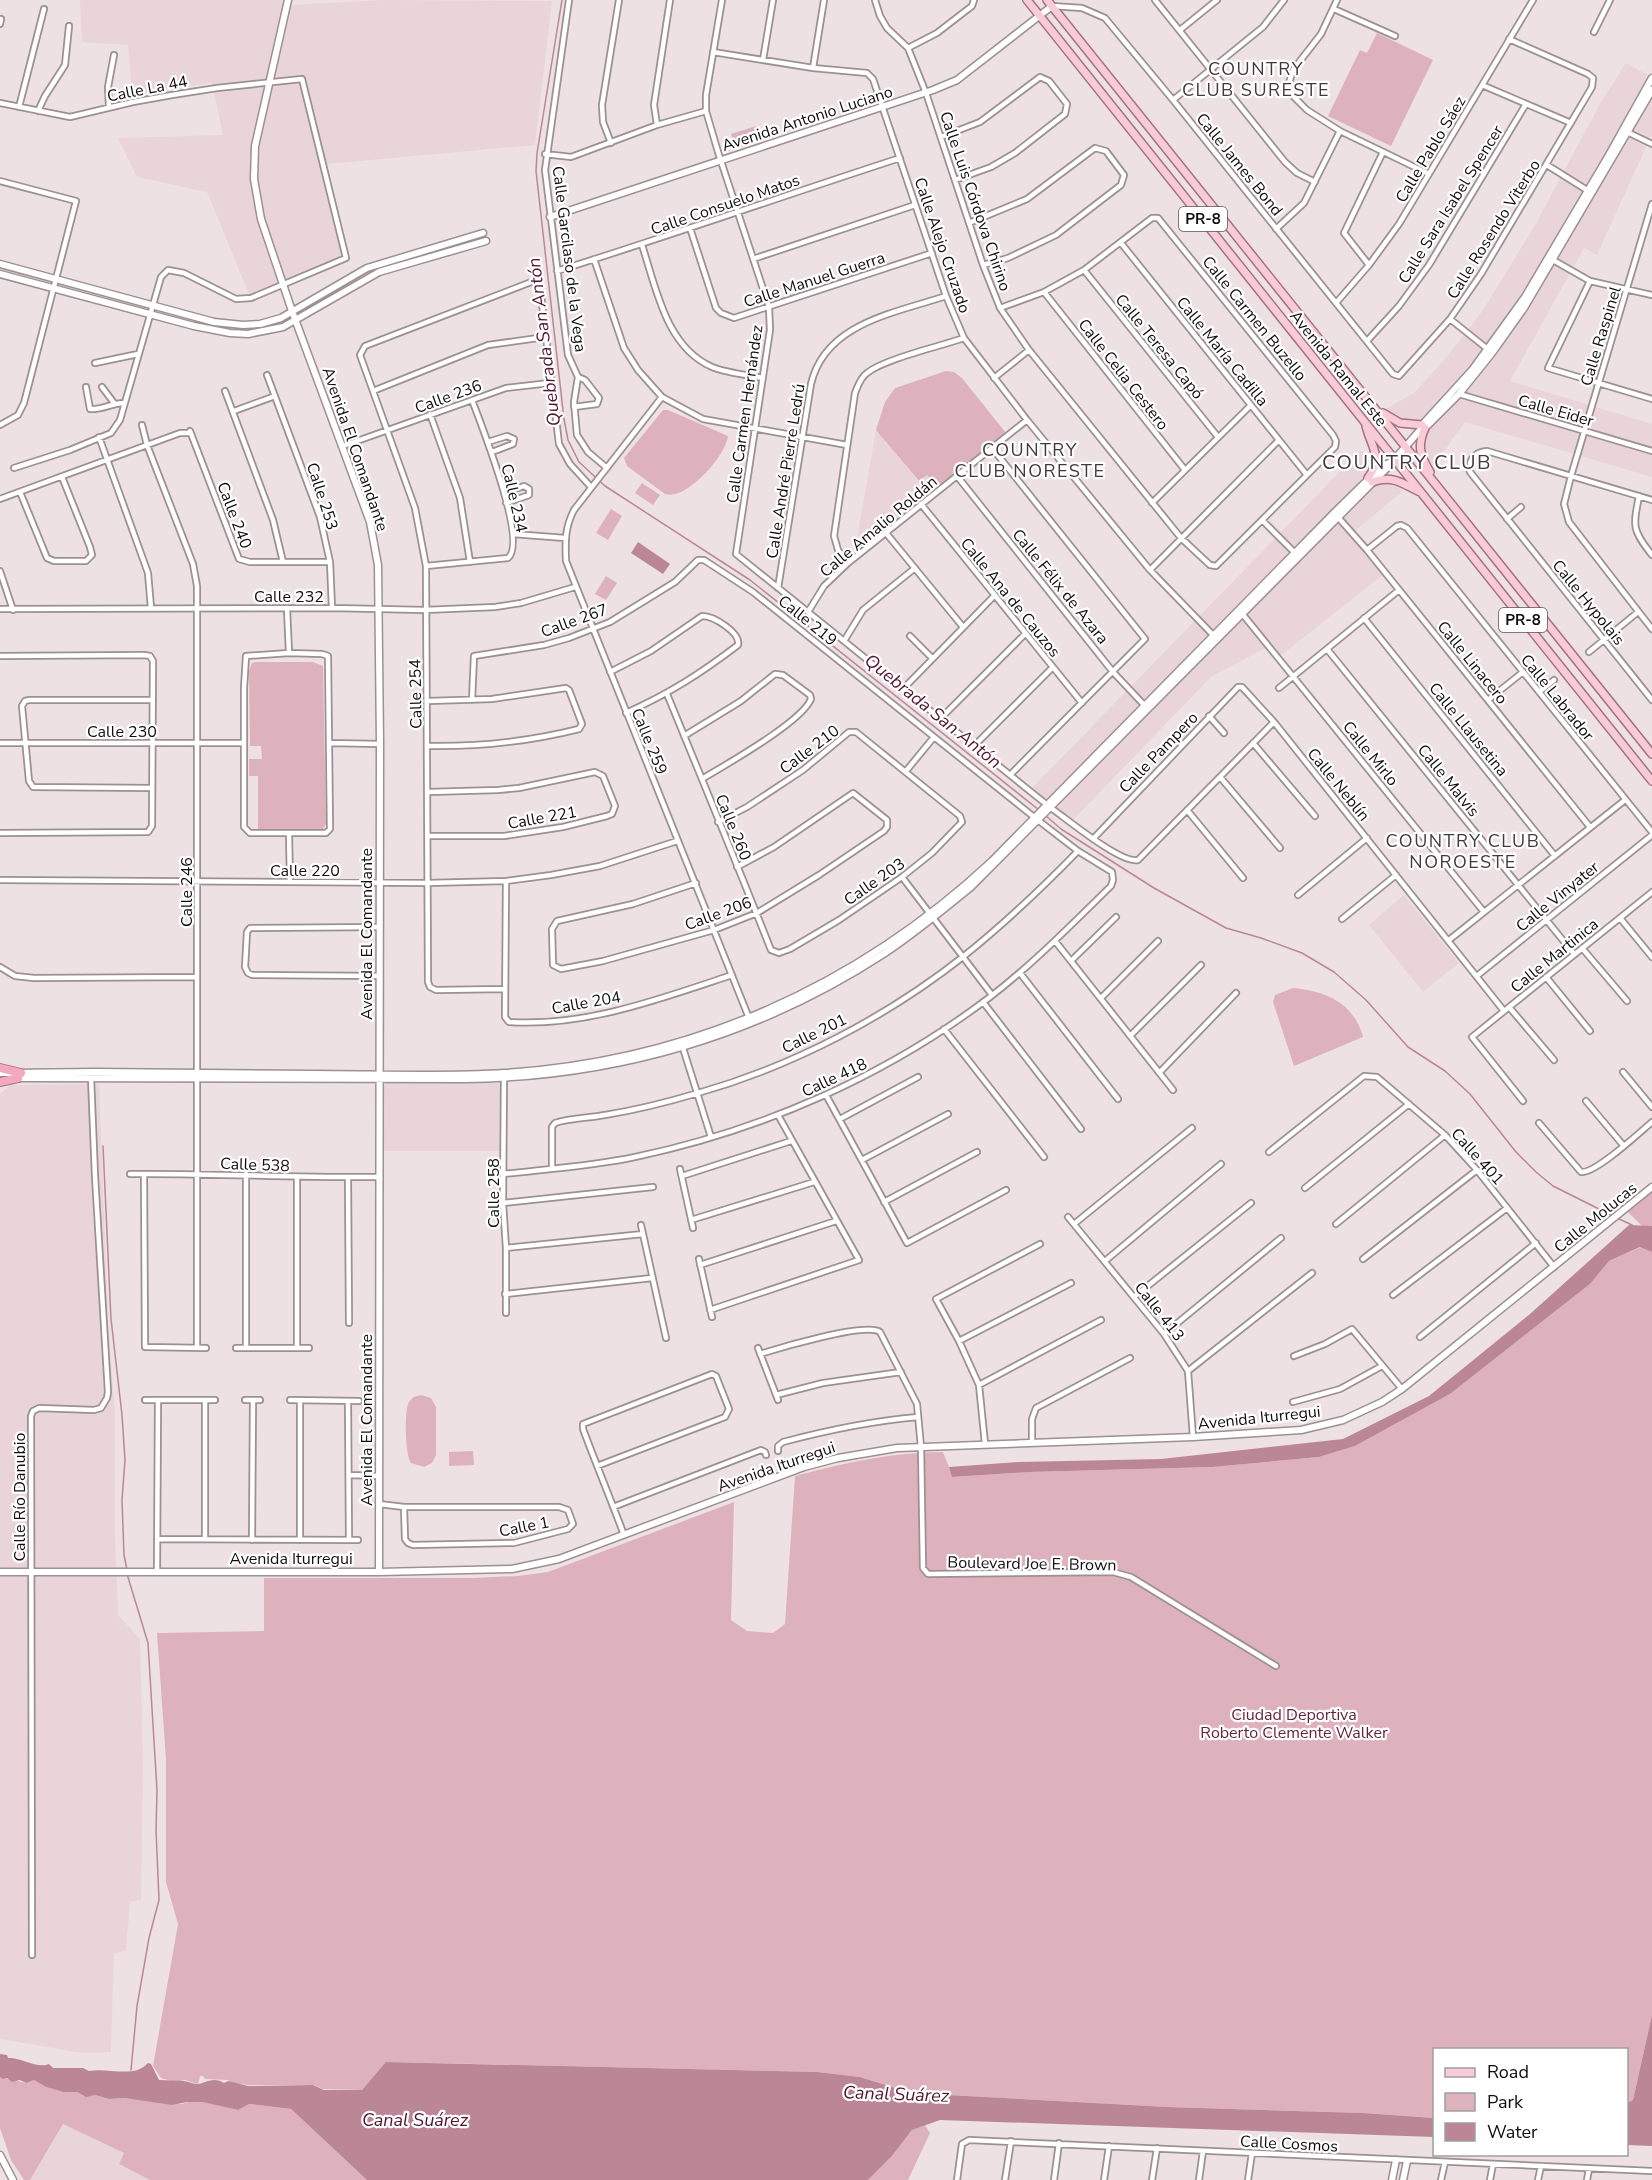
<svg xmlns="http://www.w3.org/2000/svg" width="1652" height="2180" font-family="'Nunito Sans',sans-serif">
<rect width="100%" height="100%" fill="#eee1e4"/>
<path fill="#e9d4d9" d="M80,0H288V5L384,0L552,1L535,145L327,164L344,244L351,260L251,299L207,192L137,177L118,138L223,135L212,83L132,94L128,45L82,42Z
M1626,63L1652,77V134L1597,255L1584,248L1510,381L1652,424V477L1465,422L1433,466L1422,457L1413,432L1407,425L1382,411L1414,393L1446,358L1483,310L1534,227L1601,102Z
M876,430L918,481L927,475L938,488L863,549L859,543L858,532Z
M1361,450L1403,491L1351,534L1384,574L1279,657L1269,646L1211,677L1072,821L1032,788Z
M1404,895L1459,963L1423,992L1369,925Z
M387,1082L500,1083L501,1151H384L383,1087Z
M99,1084L108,1325L115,1414V1534L118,1615L140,1639L143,1765L141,1900L130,1902L126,1951L114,1953L111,2052L82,2053L0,2039V1094L10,1085Z
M63,2124L124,2153L119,2164L150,2180H30Z"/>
<path fill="#deb2bd" d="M1377,33L1433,60L1391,146L1328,116L1360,50L1367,53Z
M756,126L760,140L736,147L731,134Z
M946,371L954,372L962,378L1006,433L938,488L927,475L919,481L876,430L885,402L895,388Z
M663,410H668L728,436C726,456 686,501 665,494L627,466L624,458Z
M642,483L660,495L653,505L635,493Z
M611,509L622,516L608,540L596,533Z
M606,576L617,583L606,600L595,594Z
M255,662H313L323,666L326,824L323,829H258V776H249V759H262L261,746H250L249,671L252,663Z
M1293,988C1326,991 1354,1003 1363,1037L1294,1066L1273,1002L1275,995Z
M1652,1192V1226H1642L1628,1212Z
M1641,1247L1652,1252V2015L1633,2100L1627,2103L1626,2050H1434V2118L1363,2113L1168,2107L911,2093L860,2077L817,2072L387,2062L362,2090L323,2089L314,2085H248L232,2083L228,2080L205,2079L203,2076H200L198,2084L185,2080L174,2082L161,2078L153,2066L178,1924L166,1882V1759L157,1633L264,1631V1578H473L518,1576L548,1572L734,1502L731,1620L747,1631L773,1633L785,1624L795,1476C844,1463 892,1452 943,1452L953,1477L1030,1472L1213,1467L1319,1457L1355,1446L1450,1394L1590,1284L1609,1261Z
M421,1395L431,1398L436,1407V1455L432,1463L424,1467L411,1463C405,1455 404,1410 409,1402C412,1397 416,1396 421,1395Z
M473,1451L474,1465L449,1466V1452Z
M0,2077L26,2083L34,2080L46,2087L63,2092H77L84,2096L95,2095L109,2099L125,2098L182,2104C197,2097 222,2105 237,2110L249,2104L291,2109L367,2180H150L119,2164L124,2153L63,2124L30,2180H24L11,2160L0,2128Z
M925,2125L930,2133L908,2180H868L892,2156L912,2130Z"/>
<path fill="#bb8796" d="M638,542L670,564L663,574L631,553Z
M1629,1225L1652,1226V1252L1640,1247L1609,1261L1590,1284L1450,1394L1355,1446L1319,1457L1213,1467L1030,1472L952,1477L949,1467L1019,1462L1161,1459L1343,1439L1429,1396L1530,1314Z
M1652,2015V2146L1627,2145V2103L1633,2100Z
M0,2054L7,2055L8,2058C21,2057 37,2069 49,2064L53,2068H83L89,2071C108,2067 134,2079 148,2063L151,2064L159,2080C168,2080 175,2081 183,2081C188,2081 192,2084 197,2084C206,2083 214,2076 224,2083L228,2081L248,2086L313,2085L324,2090H362L386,2062L817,2072L860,2077L911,2093L1168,2107L1363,2113L1434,2118V2137L940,2120L912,2130L892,2156L868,2180H367L291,2109L249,2104L238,2110L203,2102H187L172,2105L125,2098L109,2099L95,2095L86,2097L77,2092H63L46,2087L34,2080L26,2083L20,2080L12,2082L7,2078L3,2079L0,2077Z"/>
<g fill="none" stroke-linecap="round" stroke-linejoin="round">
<path stroke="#bb8796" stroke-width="1.5" d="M562,0L537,153L536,171L564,419L568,440L579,462L605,486L750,580L1039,810
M1045,815L1061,829L1154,888L1226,928L1261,938L1302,953L1334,972L1366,1000L1408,1047L1445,1071L1470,1094L1516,1152L1536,1172L1553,1186L1613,1216
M103,1146L111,1319L122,1415L125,1460L122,1500L124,1555L127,1570
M1617,1218L1632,1225
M127,1574L148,1643L157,1790L156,1830L159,1900L149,1938L137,2006L131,2070"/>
<g stroke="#9c9092" stroke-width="8">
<path id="street" d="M569,0L545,170L568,355L578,377L585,380L599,398L597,404L574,407
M722,0L706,95V111L718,152L769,307L770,330L736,554L1051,808C1067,819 1121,864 1138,860L1274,722
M875,0L880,16L887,28L908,48L926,93L983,265L1000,308L1029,350L1181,538L1210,565L1216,566L1335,447L1336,441L1333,435L1158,218H1152L1084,270L1044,292L1000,308
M1155,0L1285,162L1297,173L1315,182
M1337,0L1321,34L1293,70L1289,83L1293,96L1307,110L1340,131L1429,174
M1052,6L1082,8L1105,18L1173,100L1393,374L1399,376L1450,319L1481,274L1592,87L1593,78L1588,74L1509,39
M1334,9L1395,36
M0,24L1,19
M1180,30L1217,0
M1594,32L1610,0
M908,48L937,33L972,6L974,0
M713,52L813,68L867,73L873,79L946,296L964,338L1027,420L1150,570L1215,637
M763,60L773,0
M813,68L824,0
M1482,85L1571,123
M1173,100L1263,27L1284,0
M0,103L70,117L133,102L172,95L217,88L302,79L346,258L251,298L236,299L184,273L168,270L161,277L120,420L111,433L70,450L14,468
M19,107L44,9
M109,107L108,87L114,55
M38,111L45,96L65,65L69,26
M657,125L654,105L670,0
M1625,131L1652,144
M941,137L980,122L1040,77L1049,81L1067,104L1065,114L1015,153L991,167L955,180
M611,143L603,122L602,105L619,0
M545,154L571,157L657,125L706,111
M1547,165L1590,192
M0,181L76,201L24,403L18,415L0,425
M1652,204L1571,476L1564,504L1569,522L1652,629
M969,223L1027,199L1095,148L1106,151L1124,175L1121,185L1056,235L1008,258L983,265
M690,228L716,308L721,313L734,318L932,253
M1276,229L1304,203L1340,131
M1121,243L1307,475
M642,245C656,288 666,347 712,367C727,373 747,375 763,378
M594,259L624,348L638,370L662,397L703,419L847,445
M753,259L915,205
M1553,260L1590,281L1652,295
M1369,265L1344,233L1383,152
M1084,270L1218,437
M557,271C672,235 786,195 900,158
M1590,281L1548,368L1652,399
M1044,292L1185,470
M1336,303L1369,265L1399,224L1533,0
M1450,319L1490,351
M1367,341L1399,306L1429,265L1526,104
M95,363L138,354
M267,375L320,517L330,562L332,608
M578,377L574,402L577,435L588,452L607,468
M994,378L1029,350
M86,387L90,409C102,410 112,403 124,403
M102,387L114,403
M225,391L273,520L283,562
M373,391L488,345L545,337
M1459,394L1652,451
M662,397L574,510C565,527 565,542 566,561L749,1018
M234,411L275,396
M430,414L460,498L470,562
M142,425L147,445L193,564L197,586V1348
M99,437L148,573L151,608
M488,442L507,436L514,439L513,444L492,452
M343,446L506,388L550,383
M992,448L1145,639L1010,775
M957,476L1113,672L1146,707
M20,492L47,558L54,561H86L92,555L90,547L62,477
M504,493L524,486L529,489V495L506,503
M1639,496C1633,527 1632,530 1652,555
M0,499L180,433H189L190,431L239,559L250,562H330
M1652,500L1487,451C1475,452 1468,459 1470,472L1652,700
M1152,503L1251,405
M921,504L1082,703
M1336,515L1367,550L1590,827
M1507,519L1521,507
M1263,521L1297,555
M886,533L963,627
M513,534L565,538
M1367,550L1397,526L1401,525L1407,528L1652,832
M848,563L838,550L834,536L855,393C858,386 860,378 867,373C884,359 941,346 964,338
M426,566L508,558C528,542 481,424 472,400
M1150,570L1279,440
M0,571L13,610
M778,588L811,384C825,323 895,313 946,296
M287,608L289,653
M0,609L332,608L425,610L495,607L521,603L575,587
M1240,611L1484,912
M808,612L824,586L848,563L1027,420
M1364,618L1555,856
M910,636L932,658
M844,641L863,610L915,568
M1327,649L1574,954
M1589,652L1638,612
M289,653L322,654L328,656L330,829L326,833H250L244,827V688L246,656Z
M0,656L144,655L150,656L153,661L152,826L148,832L0,833
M610,672L651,651L702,616C714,616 741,633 738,645C700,674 670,693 626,713
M1279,688L1399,590
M903,689L995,595
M1539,692L1554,680
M667,694C702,779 737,864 771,950L779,953L790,949L839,920L902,877L932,853L962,822L960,816L856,732H849L803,770L747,807L718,822
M472,700L474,656L544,645L569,638L610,622L675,582L698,560H704L753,592L1039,821L1078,851L1112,872L1113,880L1111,886C1072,924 1033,964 990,997C886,1076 763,1130 635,1157C593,1166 548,1169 504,1174
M1488,700L1523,672
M1209,716L1224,733
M940,719L1025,634
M684,736L741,701L775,674L783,675L810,695L811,699C802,722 725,765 702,779
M0,743H244
M330,743L380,744
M1253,743L1315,816
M427,746C481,747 527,742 579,729L582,724L569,690L566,688L492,699L428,701
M974,746L1052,668
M906,771L934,737
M1220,777L1280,848
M152,788L33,787L29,781L22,706L25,701L29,700H153
M428,792L498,790L519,788L595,772L603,776L615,806L612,814L607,816L563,827L504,836H428
M1187,810L1243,878
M289,834L290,882
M1093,839L1238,687H1242L1274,722L1504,1011
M902,877L992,995
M0,880L427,883L506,881L551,875L600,866L677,841
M506,881L505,1017L509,1022C585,1027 660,999 732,975
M696,883L633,904L557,921L552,929L553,965L561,969L603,961L714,930L757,913L819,875L884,831L887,827V820L853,793L774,847L737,867
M1298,895L1367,838
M1620,918L1652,957
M1342,919L1396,875
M1449,940L1625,800
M1055,941L1173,1090
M1582,948L1627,1001
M1072,960L1116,917
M0,967L15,976L34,978L197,977
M1020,973L1118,1099
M1478,975L1652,835
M380,976L252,975L248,973L245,967L247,932L250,928L380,927
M1546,977L1590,1031
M505,989L436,990L430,987L428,982L426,566L415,508L360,355L365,346L539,279L559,444L570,464L591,487
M1101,998L1158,941
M983,1002L1081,1129
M1509,1007L1554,1060
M944,1029L1044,1157
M1131,1035L1201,965
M682,1045L711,1137
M1160,1072L1236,993
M1623,1072L1652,1107
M504,1076L503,1203L506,1248V1313
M826,1095L907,1243L1006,1190
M1523,1101L1472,1037L1652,892
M1586,1101L1623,1145
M840,1119L918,1077
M1539,1123L1581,1172C1595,1174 1639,1133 1652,1122
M1269,1152L1364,1076L1377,1077L1445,1135L1477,1170L1554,1267
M862,1160L948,1114
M552,1169V1127L555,1123C571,1118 589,1118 605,1115C636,1110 668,1102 698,1093C793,1066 887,1017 964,956C1004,924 1042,888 1078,851
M680,1169L693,1228
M130,1174C213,1173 296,1178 380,1177
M144,1174L145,1347L206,1348
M682,1176L791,1141
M348,1177L349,1323
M297,1178V1348
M1305,1188L1409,1104
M884,1202L977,1152
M503,1203L653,1187
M1068,1217L1164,1334L1188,1371L1193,1437
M691,1220L814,1182
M1074,1224L1192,1128
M1336,1224L1445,1135
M641,1225L666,1338
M506,1248L643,1234
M699,1259L712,1317
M1363,1259L1477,1170
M1105,1261L1221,1164
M700,1265L836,1221
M505,1294L652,1278
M1393,1295L1507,1208
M1134,1297L1251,1203
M710,1310L859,1260L778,1115
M1164,1334L1281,1238
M1420,1337L1536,1243
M959,1341L1071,1283
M236,1348H309
M246,1348V1174
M758,1348L778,1400
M760,1354C779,1348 866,1322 880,1332L917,1404L921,1447L923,1568L928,1574L1113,1572L1131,1577L1276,1666
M1294,1356L1325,1344L1352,1329L1402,1389
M1188,1371L1312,1273
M979,1385L1101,1320
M776,1395L823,1383L901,1372
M145,1400H215
M205,1400V1539
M245,1400H260
M290,1400L359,1401
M348,1401L349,1540
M1293,1402L1340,1389L1382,1366
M1032,1442V1419L1036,1408L1130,1358
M985,1444L979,1385L959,1341L936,1299L1040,1244
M778,1451V1446L783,1442C828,1430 872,1421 918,1417
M597,1466L725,1417L729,1409L716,1376L712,1374L583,1424V1429C596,1464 611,1500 624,1535
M349,1475L379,1476
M379,1504L404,1507
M404,1507H559L568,1510L573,1524L568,1529L514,1543L413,1545L408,1543L405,1539Z
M613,1507L761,1450L765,1452L766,1455
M157,1539L358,1540
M252,1540L253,1400
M300,1540V1400
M157,1571L158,1400
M32,1955L31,1416L33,1411L39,1408L94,1410L101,1408L107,1398L108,1392L95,1176L91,1078
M957,2180L962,2144L969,2140L1652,2171
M1005,2180L1011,2141
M1054,2180L1059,2143
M1104,2180L1109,2146
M1152,2180L1157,2148
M1199,2180L1203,2151
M1248,2180L1252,2153
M1441,2180L1445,2162
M1490,2180L1493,2164
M1538,2180L1541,2166
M1587,2180L1589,2169"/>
</g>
<g stroke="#9c9092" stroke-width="9">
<path id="secondary" d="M288,0L255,146L254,179L261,219L292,311L370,522L378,565L380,744L379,1572
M550,217L933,90L957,80L1052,6
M0,264L214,322L243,325L260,324L281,318L367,268L483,233
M0,274L194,326L230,333L248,334L283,327L379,272L486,241
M1421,429L1428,425L1459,394L1492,353L1524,308L1652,90
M0,1073C32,1073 63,1072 95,1072C167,1073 239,1073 311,1074C375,1074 441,1077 505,1073C690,1061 857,987 992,861L1334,513L1383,465L1389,463
M16,1078L465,1079C615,1077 758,1036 885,953C915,933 943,910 971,887L1387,468L1421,429L1422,425L1473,369L1525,297L1609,155L1652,78
M0,1572H379L512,1569L559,1559L804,1467L838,1458L897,1448L1193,1437L1301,1430L1343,1420L1382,1402L1402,1389L1652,1187
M0,2155L13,2180
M1392,2180L1396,2160
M1403,2180L1407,2161"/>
</g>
<g stroke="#a47280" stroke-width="10">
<path id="primary" d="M1027,0L1652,781
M1047,0L1652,754
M1383,413L1400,423L1422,425
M1366,426C1371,447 1384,457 1368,478
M1425,428C1417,445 1420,456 1430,472
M1372,482C1394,475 1401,483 1420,492"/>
</g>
<g stroke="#a47280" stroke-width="10">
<path id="highway" d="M0,1068L21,1073
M0,1082L18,1078"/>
</g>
<use href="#street" stroke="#fff" stroke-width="4.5"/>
<use href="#secondary" stroke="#fff" stroke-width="6"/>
<use href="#primary" stroke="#f8cbd7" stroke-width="7"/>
<use href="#highway" stroke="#f3a8bd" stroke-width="8"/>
</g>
<g text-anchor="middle" stroke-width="4.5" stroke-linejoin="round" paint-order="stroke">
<g fill="#fff" stroke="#585656" stroke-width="1.5">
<rect x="1179" y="207" width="48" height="24" rx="4.5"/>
<rect x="1499" y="608" width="48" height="24" rx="4.5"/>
</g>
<g font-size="15" font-weight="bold" fill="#110d0e">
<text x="1203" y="224">PR-8</text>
<text x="1523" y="625">PR-8</text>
</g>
<g font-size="16" fill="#110d0e" stroke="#fff">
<text transform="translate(147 88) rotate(-11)" y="6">Calle La 44</text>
<text transform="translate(807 118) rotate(-18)" y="6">Avenida Antonio Luciano</text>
<text transform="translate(1430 149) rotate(-59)" y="6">Calle Pablo Sáez</text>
<text transform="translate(1240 164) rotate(51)" y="6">Calle James Bond</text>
<text transform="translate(976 201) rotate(71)" y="6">Calle Luis Córdova Chirino</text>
<text transform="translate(725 204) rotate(-19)" y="6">Calle Consuelo Matos</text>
<text transform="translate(1450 204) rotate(-58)" y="6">Calle Sara Isabel Spencer</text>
<text transform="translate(1493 229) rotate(-58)" y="6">Calle Rosendo Viterbo</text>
<text transform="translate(943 245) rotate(71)" y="6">Calle Alejo Cruzado</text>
<text transform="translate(570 259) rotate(83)" y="6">Calle Garcilaso de la Vega</text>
<text transform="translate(814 279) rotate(-18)" y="6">Calle Manuel Guerra</text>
<text transform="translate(1255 318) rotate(51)" y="6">Calle Carmen Buzello</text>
<text transform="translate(1600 336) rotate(-73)" y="6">Calle Raspinel</text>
<text transform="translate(1160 346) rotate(51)" y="6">Calle Teresa Capó</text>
<text transform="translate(1223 351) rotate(51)" y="6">Calle María Cadilla</text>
<text transform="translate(1339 368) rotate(51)" y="6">Avenida Ramal Este</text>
<text transform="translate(1124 374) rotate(52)" y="6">Calle Celia Cestero</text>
<text transform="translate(448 396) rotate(-20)" y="6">Calle 236</text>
<text transform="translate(1556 410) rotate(16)" y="6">Calle Eider</text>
<text transform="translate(744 414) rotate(-82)" y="6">Calle Carmen Hernández</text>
<text transform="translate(356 449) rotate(71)" y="6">Avenida El Comandante</text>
<text transform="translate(785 471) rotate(-81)" y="6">Calle André Pierre Ledrú</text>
<text transform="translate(323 496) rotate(72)" y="6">Calle 253</text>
<text transform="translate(515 498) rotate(77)" y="6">Calle 234</text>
<text transform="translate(235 515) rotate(69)" y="6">Calle 240</text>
<text transform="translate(878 526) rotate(-40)" y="6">Calle Amalio Roldán</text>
<text transform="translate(1061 586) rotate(51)" y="6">Calle Félix de Azara</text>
<text x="289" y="602">Calle 232</text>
<text transform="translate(1011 597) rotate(51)" y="6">Calle Ana de Cauzos</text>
<text transform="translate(1589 602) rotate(51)" y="6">Calle Hypolais</text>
<text transform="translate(574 620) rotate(-20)" y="6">Calle 267</text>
<text transform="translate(808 620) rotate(39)" y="6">Calle 219</text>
<text transform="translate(1473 662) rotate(51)" y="6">Calle Linacero</text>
<text transform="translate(415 694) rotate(-91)" y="6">Calle 254</text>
<text transform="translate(1558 697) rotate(51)" y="6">Calle Labrador</text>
<text transform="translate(1469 729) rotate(51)" y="6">Calle Llausetina</text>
<text x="122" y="737">Calle 230</text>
<text transform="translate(650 741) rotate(68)" y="6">Calle 259</text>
<text transform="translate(809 749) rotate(-37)" y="6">Calle 210</text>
<text transform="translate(1158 752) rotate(-46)" y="6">Calle Pampero</text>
<text transform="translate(1371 753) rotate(51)" y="6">Calle Mirlo</text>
<text transform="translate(1449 780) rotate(51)" y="6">Calle Malvis</text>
<text transform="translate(1339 784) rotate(51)" y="6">Calle Neblín</text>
<text transform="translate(542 817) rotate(-10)" y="6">Calle 221</text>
<text transform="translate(734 827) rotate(68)" y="6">Calle 260</text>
<text x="305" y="876">Calle 220</text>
<text transform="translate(874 881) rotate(-35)" y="6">Calle 203</text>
<text transform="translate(186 892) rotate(-90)" y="6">Calle 246</text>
<text transform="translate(1557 896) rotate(-39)" y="6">Calle Vinyater</text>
<text transform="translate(718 913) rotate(-20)" y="6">Calle 206</text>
<text transform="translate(366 934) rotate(-90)" y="6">Avenida El Comandante</text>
<text transform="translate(1554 955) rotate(-39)" y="6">Calle Martinica</text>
<text transform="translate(586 1002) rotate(-10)" y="6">Calle 204</text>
<text transform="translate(814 1033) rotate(-26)" y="6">Calle 201</text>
<text transform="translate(834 1077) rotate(-25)" y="6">Calle 418</text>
<text transform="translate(1478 1156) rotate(48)" y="6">Calle 401</text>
<text transform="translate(255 1164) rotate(2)" y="6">Calle 538</text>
<text transform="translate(493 1193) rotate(-90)" y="6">Calle 258</text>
<text transform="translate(1595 1217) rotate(-39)" y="6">Calle Molucas</text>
<text transform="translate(1160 1311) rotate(52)" y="6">Calle 413</text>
<text transform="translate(1259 1417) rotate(-6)" y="6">Avenida Iturregui</text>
<text transform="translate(366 1420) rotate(-90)" y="6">Avenida El Comandante</text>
<text transform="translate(776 1466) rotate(-19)" y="6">Avenida Iturregui</text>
<text transform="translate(19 1497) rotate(-90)" y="6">Calle Río Danubio</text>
<text transform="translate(524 1526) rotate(-11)" y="6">Calle 1</text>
<text x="291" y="1564">Avenida Iturregui</text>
<text transform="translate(1032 1563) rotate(1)" y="6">Boulevard Joe E. Brown</text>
<text transform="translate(1289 2143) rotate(3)" y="6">Calle Cosmos</text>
</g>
<g font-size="16" fill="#64243b" stroke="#fff">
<text x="1294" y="1720">Ciudad Deportiva<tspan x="1294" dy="18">Roberto Clemente Walker</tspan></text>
</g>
<g font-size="18" letter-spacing="1.5" fill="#43383b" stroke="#fff">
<text x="1256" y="75">COUNTRY<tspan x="1256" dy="21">CLUB SURESTE</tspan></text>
<text x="1030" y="456">COUNTRY<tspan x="1030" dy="21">CLUB NORESTE</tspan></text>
<text x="1463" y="847">COUNTRY CLUB<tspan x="1463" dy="21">NOROESTE</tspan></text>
</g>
<g font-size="18" font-style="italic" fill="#53142d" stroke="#fff">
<text transform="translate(544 342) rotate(-97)" y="6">Quebrada San Antón</text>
<text transform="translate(933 711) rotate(39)" y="6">Quebrada San Antón</text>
<text transform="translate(896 2094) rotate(2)" y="6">Canal Suárez</text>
<text x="415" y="2126">Canal Suárez</text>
</g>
<g font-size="20" letter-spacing="1.5" fill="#43383b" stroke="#fff">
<text x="1407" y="469">COUNTRY CLUB</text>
</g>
</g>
<rect x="1433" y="2048" width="195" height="108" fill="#ffffff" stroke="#a09e9f" stroke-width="1.5"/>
<rect x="1445" y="2068" width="30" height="9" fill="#f8cbd7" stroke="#a09e9f" stroke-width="1.5"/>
<text x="1487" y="2078" font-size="18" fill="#110d0e">Road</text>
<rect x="1445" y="2093" width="30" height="18" fill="#deb2bd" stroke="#a09e9f" stroke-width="1.5"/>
<text x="1487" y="2108" font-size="18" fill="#110d0e">Park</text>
<rect x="1445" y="2123" width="30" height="18" fill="#bb8796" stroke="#a09e9f" stroke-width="1.5"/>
<text x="1487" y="2138" font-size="18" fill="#110d0e">Water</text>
</svg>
